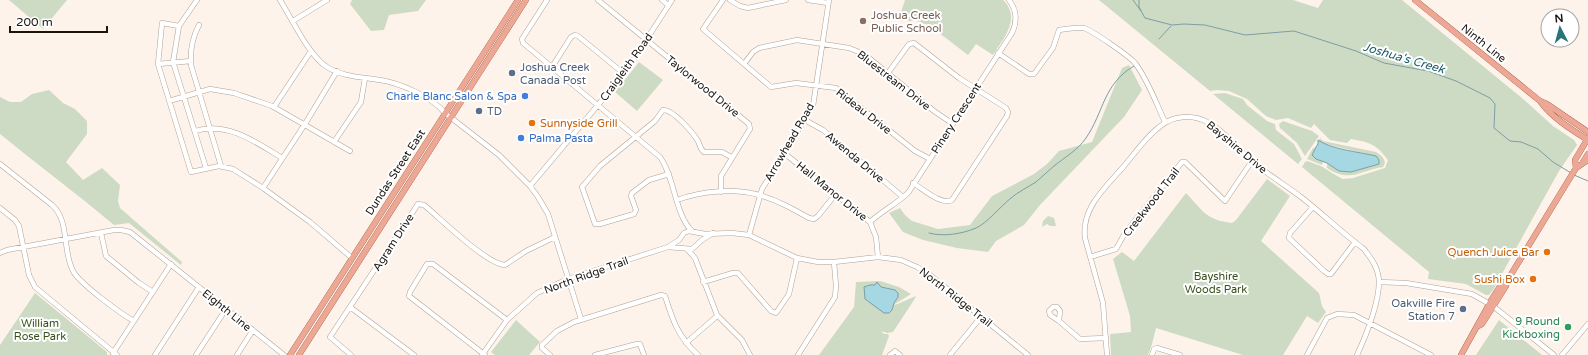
<svg xmlns="http://www.w3.org/2000/svg" width="1588" height="355" font-family="'Varela Round',sans-serif">
<rect width="100%" height="100%" fill="#fdf3ea"/>
<path fill="#cedbc4" fill-rule="evenodd" d="M9,0H67L43,29Z
M352,0H426L418,11L389,15L384,30L371,31L350,4Z
M905,0H1003C1022,18 1003,39 993,55L976,44L968,55L930,26L917,21H898Z
M1099,0H1293L1318,8L1323,0H1402L1522,98L1553,126L1574,140L1577,145L1559,171L1493,290L1489,295H1486L1466,284L1428,279L1429,272L1302,167L1305,162L1307,161L1321,166L1337,176L1343,179L1353,178L1385,168L1388,160C1375,143 1371,143 1351,139L1347,143L1330,140L1314,124L1311,128L1288,118L1276,120L1266,116L1247,99L1229,91L1217,90L1210,91Z
M639,62L663,80L637,111L615,92Z
M1129,65L1142,90L1124,117L1040,205L1024,225L996,241L988,252L957,248L923,240L903,232L889,213L900,208L905,215L912,221L938,229L970,225L992,196L1034,174L1047,164L1059,151L1092,142L1122,68Z
M49,90L63,103L75,109L87,121V134L66,162L83,180L102,168L120,185L118,201L120,208L182,262L181,265L129,223L114,225C77,194 38,165 0,134V97L10,102H21L32,94Z
M1225,93L1243,99L1247,105L1267,121L1275,124L1276,130L1294,144L1302,159L1298,164L1213,94Z
M1283,121L1312,131L1319,136L1305,156L1297,143L1280,128L1279,124Z
M1320,138L1323,141L1376,152C1381,155 1384,158 1385,163L1383,167C1359,171 1350,183 1327,168V163L1339,171L1379,164L1375,156L1322,143L1319,140Z
M1313,148H1315L1313,155L1316,159L1323,161L1322,165L1307,159Z
M1267,179L1290,196L1261,241L1319,293L1322,306L1326,312L1318,323L1307,316L1283,355H1243L1156,328L1152,344L1148,355H1111L1110,334L1131,332L1130,316L1113,259L1122,252L1134,261L1186,193C1203,211 1206,220 1232,223L1236,220Z
M1048,216L1054,218L1056,226H1050L1047,224L1042,227L1043,221Z
M880,281L899,287L911,294L895,304V305L916,296L914,300L893,332L887,333L881,331L884,334H888L889,336L882,355H819L854,307L856,282ZM877,283L881,287L895,290L898,297L894,303L892,310L870,285H876Z
M35,293L107,352V355H0V345Z
M516,320L540,342L529,355H495L491,352Z
M1499,320L1542,355H1476Z"/>
<path fill="#a6d8e3" stroke="#7c9ea4" d="M1318,140C1330,149 1359,152 1376,156L1379,160V164L1351,172L1339,171L1327,163L1316,159L1312,155L1316,147L1318,144Z
M877,282L881,287L895,290L898,293V297L894,303L892,310L889,313H884L865,299L864,287L870,285H875Z"/>
<g fill="none" stroke-linecap="round" stroke-linejoin="round">
<path stroke="#7c9ea4" stroke-width="1" d="M1133,0L1141,11
M1139,0V7L1145,18L1172,25L1184,24L1205,25L1245,35L1294,31L1356,51L1384,63L1428,71L1456,81L1490,98L1495,104L1494,128L1510,141L1521,142L1538,149L1553,162L1571,173
M1159,39L1171,26
M1574,175L1588,181
M929,233C943,237 962,234 976,228C986,224 1001,206 1011,198C1018,192 1028,187 1036,182C1042,177 1048,171 1054,166C1065,157 1078,150 1086,138C1104,112 1103,84 1134,66"/>
<g stroke="#b1a193" stroke-width="5.5">
<path id="minor" d="M197,0L179,26L173,62L206,168
M280,0C292,19 309,56 327,67C343,77 362,77 380,80C400,83 432,97 445,113L499,155L530,186L538,197L548,214L581,319
M547,0L522,39L523,43L660,157C675,178 675,215 692,231
M598,0L749,124L750,129L721,176V192
M662,0L668,5
M723,0L703,29L771,87L796,83L836,88L915,151L930,159
M730,0L740,6L748,8L786,0
M808,0L828,3
M293,21L327,0
M199,25C192,38 190,50 191,65L221,166
M179,26L162,23L158,64L191,172L219,166L233,169L263,188L310,222L352,258
M998,53L1029,74H1034L1053,48L1059,30C1066,29 1077,27 1084,28C1093,31 1129,56 1135,63C1148,80 1156,103 1165,122
M158,64L191,61
M744,64L753,52L759,48L797,40L849,48L864,54L934,111L953,124
M552,67L571,37L575,35L578,36L623,73
M888,73L909,44L914,43L959,78L1006,108L1008,112L1007,116L952,200C942,206 923,189 913,183
M169,101L210,89L234,93L272,106L350,151
M274,107L311,51
M805,120L823,130L903,197
M195,131C227,121 256,142 282,158
M334,142L361,102L365,78
M784,153L870,222L876,237L878,257
M0,164L52,205C70,221 62,250 73,271C79,283 121,314 134,321
M669,174L649,180L632,193L631,196L636,210L634,214L600,224H595L582,187L600,166L655,121L663,110C673,109 693,133 698,141C700,145 700,149 704,152H722L731,157
M530,186L598,105L632,62L672,0
M263,188L305,124L337,71
M677,200C702,191 734,188 759,195C777,200 793,209 809,218L814,219L818,216L835,195
M1313,207L1290,233L1289,238L1324,271L1328,274H1331L1355,242
M0,208L15,220L19,226L29,275L35,287L117,355
M870,222C882,211 896,204 908,193L1012,33C1017,22 1017,10 1009,0
M101,233L106,256L139,283L153,292
M749,235L762,189L813,106L829,0
M668,247L692,249L702,240L713,233
M687,249L695,258L717,315L742,340L750,355
M0,253L7,250L114,230H121L130,232L284,355
M1090,257L1116,249L1125,233L1182,162H1185L1225,201L1252,161
M703,282L733,273H738L771,311L776,313L789,294L797,258
M1379,282L1406,283L1472,294L1493,306L1554,355
M350,307L414,355
M1053,307H1057L1060,311L1059,321L1050,315L1049,311Z
M1059,321L1080,339L1106,338
M686,343L717,316
M113,353L171,264
M155,355L199,287
M196,355L226,309
M237,355L253,330
M351,355L330,337L418,204L424,205C440,218 486,264 505,265L526,251L555,237
M482,355L507,320L537,293L568,279L668,247L679,240L684,233L689,231L705,234L732,233L749,235L797,258L818,262H834L878,257L901,260L917,267L930,275L1028,355
M485,355L409,296L410,292L427,264H433L507,320
M550,355L542,348V345L557,331L574,322L661,295L665,296C673,321 678,337 698,355
M595,355L637,344H640L644,355
M798,355L835,297L836,286L834,262
M890,355L895,351L900,355
M950,355L981,317
M1107,355L1103,303L1085,238C1081,208 1106,187 1124,166C1137,151 1156,122 1177,118C1188,116 1199,117 1209,123C1226,132 1237,149 1252,161C1267,174 1285,185 1301,197C1323,214 1342,233 1364,249C1370,257 1376,264 1378,274C1383,294 1366,336 1357,355
M1152,355L1154,349L1157,348L1180,355
M1307,355L1327,318L1337,314L1354,315L1431,355
M1562,355L1588,324"/>
</g>
<g stroke="#9a4f39" stroke-width="6">
<path id="major" d="M1415,0L1540,101C1551,117 1572,130 1588,140
M1540,101L1547,104L1588,132
M1583,162L1588,154
M1576,168L1575,160L1588,138
M1478,326L1482,324L1506,286L1507,281L1576,168L1588,160
M290,355L518,0
M299,355L526,0
M1461,355L1492,299L1502,283L1507,281"/>
</g>
<use href="#minor" stroke="#fff" stroke-width="4.5"/>
<use href="#major" stroke="#eca895" stroke-width="5.5"/>
</g>
<circle fill="#8d6e63" stroke="#fff" stroke-width="1.5" cx="863" cy="21" r="4"/>
<g fill="#5c6f8a" stroke="#fff" stroke-width="1.5">
<circle cx="512" cy="73" r="4"/>
<circle cx="479" cy="111" r="4"/>
<circle cx="1463" cy="309" r="4"/>
</g>
<g fill="#3f7fe0" stroke="#fff" stroke-width="1.5">
<circle cx="525" cy="96" r="4"/>
<circle cx="521" cy="138" r="4"/>
</g>
<g fill="#e8710a" stroke="#fff" stroke-width="1.5">
<circle cx="532" cy="123" r="4"/>
<circle cx="1547" cy="252" r="4"/>
<circle cx="1533" cy="279" r="4"/>
</g>
<circle fill="#2e9e5b" stroke="#fff" stroke-width="1.5" cx="1568" cy="327" r="4"/>
<g text-anchor="middle" stroke-width="4" stroke-linejoin="round" paint-order="stroke">
<g font-size="11" fill="#785e54" stroke="#fff" text-anchor="start">
<text x="871" y="19">Joshua Creek<tspan x="871" dy="13">Public School</tspan></text>
</g>
<g font-size="11" fill="#1b1510" stroke="#fff">
<text transform="translate(1484 43) rotate(39)" y="4">Ninth Line</text>
<text transform="translate(626 67) rotate(-54)" y="4">Craigleith Road</text>
<text transform="translate(894 80) rotate(38)" y="4">Bluestream Drive</text>
<text transform="translate(703 86) rotate(39)" y="4">Taylorwood Drive</text>
<text transform="translate(864 111) rotate(38)" y="4">Rideau Drive</text>
<text transform="translate(956 118) rotate(-57)" y="4">Pinery Crescent</text>
<text transform="translate(789 142) rotate(-60)" y="4">Arrowhead Road</text>
<text transform="translate(1237 147) rotate(40)" y="4">Bayshire Drive</text>
<text transform="translate(855 157) rotate(40)" y="4">Awenda Drive</text>
<text transform="translate(395 172) rotate(-57)" y="4">Dundas Street East</text>
<text transform="translate(832 191) rotate(39)" y="4">Hall Manor Drive</text>
<text transform="translate(1151 202) rotate(-52)" y="4">Creekwood Trail</text>
<text transform="translate(393 242) rotate(-57)" y="4">Agram Drive</text>
<text transform="translate(586 275) rotate(-20)" y="4">North Ridge Trail</text>
<text transform="translate(956 297) rotate(38)" y="4">North Ridge Trail</text>
<text transform="translate(227 310) rotate(39)" y="4">Eighth Line</text>
</g>
<g font-size="11" fill="#4e5e75" stroke="#fff" text-anchor="start">
<text x="520" y="71">Joshua Creek<tspan x="520" dy="13">Canada Post</tspan></text>
<text x="487" y="115">TD</text>
<text x="1455" y="307" text-anchor="end">Oakville Fire<tspan x="1455" dy="13">Station 7</tspan></text>
</g>
<g font-size="11" fill="#366cbe" stroke="#fff" text-anchor="end">
<text x="517" y="100">Charle Blanc Salon &amp; Spa</text>
<text x="529" y="142" text-anchor="start">Palma Pasta</text>
</g>
<g font-size="11" fill="#c56008" stroke="#fff" text-anchor="end">
<text x="540" y="127" text-anchor="start">Sunnyside Grill</text>
<text x="1539" y="256">Quench Juice Bar</text>
<text x="1525" y="283">Sushi Box</text>
</g>
<g font-size="11" fill="#374f1a" stroke="#fff">
<text x="1216" y="280">Bayshire<tspan x="1216" dy="13">Woods Park</tspan></text>
<text x="40" y="327">William<tspan x="40" dy="13">Rose Park</tspan></text>
</g>
<g font-size="11" fill="#27864d" stroke="#fff" text-anchor="end">
<text x="1560" y="325">9 Round<tspan x="1560" dy="13">Kickboxing</tspan></text>
</g>
<g font-size="12" font-style="italic" fill="#1c5f6b" stroke="#fff">
<text transform="translate(1404 58) rotate(16)" y="4">Joshua's Creek</text>
</g>
</g>
<g transform="translate(1560 28) rotate(354)"><circle r="19" fill="#ffffff" stroke="#a4a19f"/>
<path d="M0-3L7 15L0 10L-7 15Z" fill="#2a7479"/>
<text y="-6" font-size="11" font-weight="bold" text-anchor="middle" fill="#1b1510">N</text>
</g>
<path d="M10 26v6h97v-6" fill="none" stroke="#1b1510" stroke-width="2"/>
<text x="16" y="26" font-size="12" fill="#1b1510" stroke="#ffffff" stroke-width="3" paint-order="stroke">200 m</text>
</svg>
